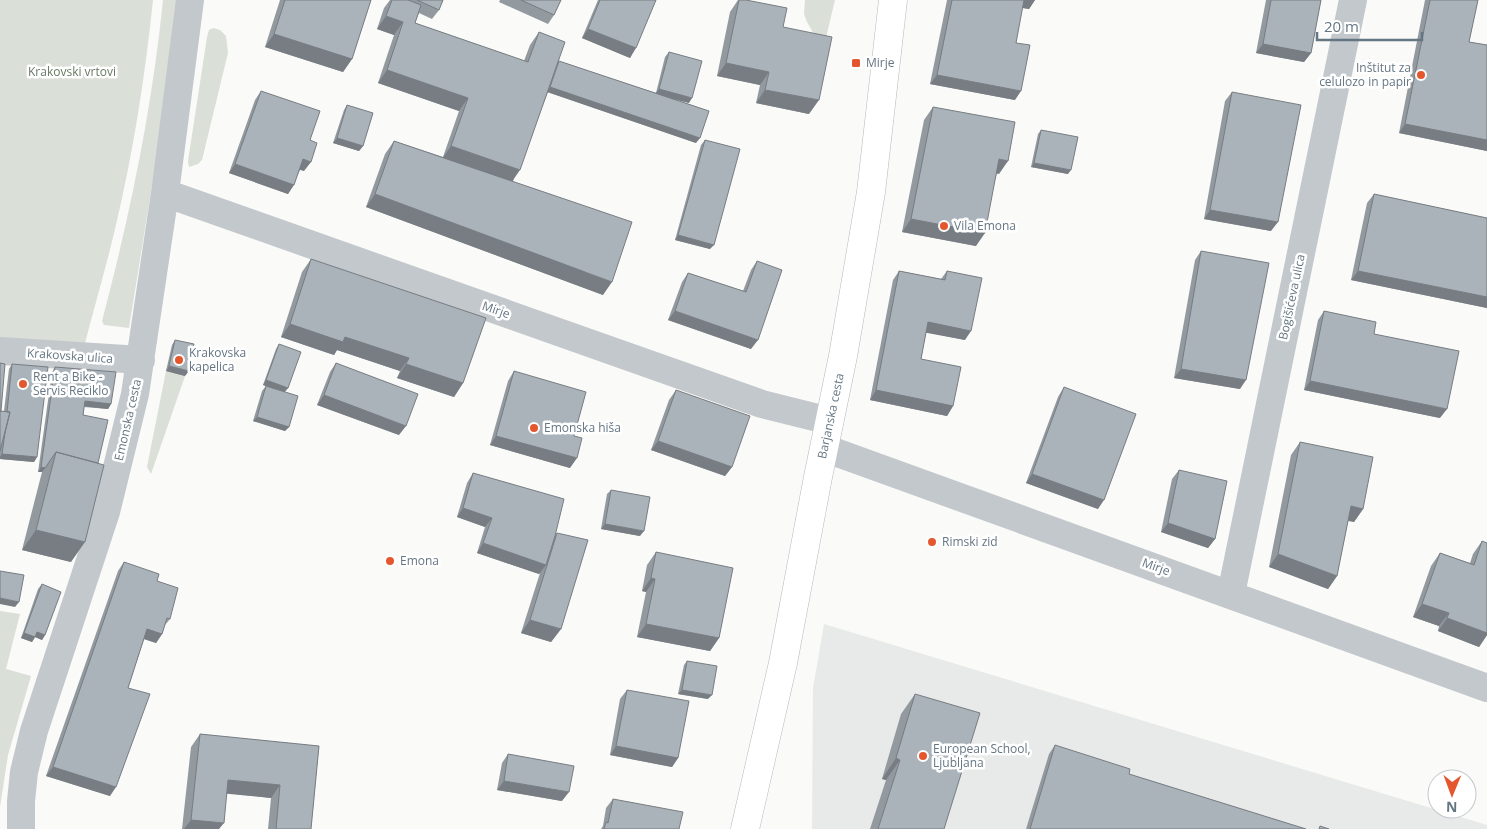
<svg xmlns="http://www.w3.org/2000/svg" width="1487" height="829" font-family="'Open Sans',sans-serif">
<rect width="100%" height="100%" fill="#fafaf8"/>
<path fill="#e8e9e9" d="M824,624L1487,825V829H812L813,688Z"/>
<path fill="#dadfd7" d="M0,0H153C145,77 133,154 115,229C106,267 95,305 85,343L0,341Z
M163,0H179L169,80L129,328L104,325L102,321C130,215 152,109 163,0Z
M805,0H835L823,50L807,22L804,14Z
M213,28L220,30L226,36L228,53L202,160L198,164L189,167L188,161L207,37L209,30Z
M166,371L185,376L151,474L147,467Z
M0,611L20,614L6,669L31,676L8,755L0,807Z"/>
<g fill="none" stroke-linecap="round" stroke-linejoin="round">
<g stroke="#b5babe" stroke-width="29">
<path id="major" d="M745,829L783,663L818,477L843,356L871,192L893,0"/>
</g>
<path stroke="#c3c8cc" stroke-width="28" d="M165,193L762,404L830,421
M0,351L141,360
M824,448L1487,688
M1231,594L1353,0
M21,829V801L24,772L34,731L106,512L135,394L165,193L190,0"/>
<use href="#major" stroke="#fff" stroke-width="28"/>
</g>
<path fill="#929a9f" d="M280,0H371L352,59L343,72L265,47Z
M390,0H443L439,10L432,19L419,13L415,23L524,61L530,45L539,32L558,62L656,93L665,57L669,52L689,103L673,99L696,143L548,92L513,181L603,295L366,207L385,154L394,141L443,157L459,111L378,83L394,35L377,29L384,8Z
M500,0H561L554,15L548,24L499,2Z
M598,0H656L630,58L582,38Z
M738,0H746L783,27L809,114L756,103L760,85L717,76L730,12Z
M947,0H1035L1029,9L1022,8L1016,43L1015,100L930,84Z
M1266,0H1321L1311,53L1304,62L1256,53Z
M1425,0H1478L1469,42L1487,45V151L1399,133Z
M261,91L310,140L304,171L300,170L288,194L229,173L255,100Z
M1232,92L1271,231L1204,219L1225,101Z
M347,105L363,146L359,151L333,143L344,110Z
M933,107L999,174L997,173L976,246L902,232L924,120Z
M1041,130L1068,174L1031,167L1038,134Z
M705,140L710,249L675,240L701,145Z
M1374,194L1487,218V308L1351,280L1367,203Z
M1201,251L1240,389L1174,378L1195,260Z
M311,259L463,383L454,397L397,378L400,371L337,350L334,355L281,337L302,272Z
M757,261L751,349L668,320L682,282L688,273L743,291L751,270Z
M899,271L941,279L947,271L965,340L926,332L921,359L953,406L947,416L870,400L893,280Z
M1324,311L1374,334L1440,418L1304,390L1318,320Z
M175,340L185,376L166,371L172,345Z
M279,344L288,388L285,392L289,427L285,431L253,421L262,391L266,386L263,385L276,349Z
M0,363L1,411H4L9,369L12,364L37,457L34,462L0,459Z
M336,363L399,435L317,405L330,372Z
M55,367L111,404L108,409L84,407L71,562L22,550L42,472H38L52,372Z
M514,371L574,436L570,468L490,445L508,381Z
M1064,387L1098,509L1026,483L1058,397Z
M676,390L732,467L725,476L651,450L669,400Z
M1300,442L1363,509L1354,522L1348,521L1337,576L1328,589L1269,567L1291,455Z
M1179,470L1215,539L1208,548L1161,532L1172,479Z
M473,473L555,536L557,533L561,629L551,642L521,633L540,573L539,574L477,553L485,527L457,517L467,483Z
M611,490L640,536L601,529L607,494Z
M1482,541L1487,543V635L1479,647L1438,631L1439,626L1413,617L1431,566L1440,553L1470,563L1473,554Z
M656,552L719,638L710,651L637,637L646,592L642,591L647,565Z
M124,562L157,581L170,619L165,625L162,634L156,643L144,639L128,688L110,796L46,776L118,571Z
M42,584L45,635L42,640L35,637L32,642L21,638L38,589Z
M687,661L708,699L678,694L684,665Z
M627,690L678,758L672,767L610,755L620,699Z
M915,694L944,829H870L886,780L882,779L901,714Z
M200,734L319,746L311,829H268L271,798L227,793L219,829H182L191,747Z
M1055,745L1129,774L1306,829H1026L1049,754Z
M508,754L562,801L497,790L502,763Z
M613,799L679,829H601L603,826L606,808Z"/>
<path fill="#777d82" d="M1023,0H1035L1029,9L1018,7Z
M386,16L403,22L394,35L377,29Z
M588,29L636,48L630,58L582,38Z
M274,34L352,59L343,72L265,47Z
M1263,44L1311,53L1304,62L1256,53Z
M726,63L769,72L760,85L717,76Z
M387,70L468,98L459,111L378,83Z
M937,75L1021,91L1015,100L930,84Z
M550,87L700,138L696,143L547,92Z
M659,89L692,98L689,103L655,94Z
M765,90L819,100L809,114L756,103Z
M1405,124L1487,140V151L1399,133Z
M337,138L363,146L359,151L333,143Z
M451,146L520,170L511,183L442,159Z
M303,159L311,162L304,171L297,168Z
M999,159L1008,161L999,174L990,172Z
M1034,163L1071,170L1068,174L1031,167Z
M235,164L294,185L288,194L229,173Z
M375,194L612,282L603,295L366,207Z
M1210,210L1278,222L1271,231L1204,219Z
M911,219L985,233L976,246L902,232Z
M678,235L714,245L710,249L675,240Z
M1358,271L1487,297V308L1351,280Z
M675,311L758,340L751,349L668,320Z
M928,322L971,331L965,340L922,332Z
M290,324L345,337L409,358L400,371L337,350L334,355L281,337Z
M406,364L463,383L454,397L397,378Z
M169,366L189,371L185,376L166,371Z
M1181,369L1246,380L1240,389L1174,378Z
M266,380L288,388L284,392L263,385Z
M1310,381L1447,409L1440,418L1304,390Z
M876,390L953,406L947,416L870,400Z
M324,395L406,426L399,435L317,405Z
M85,401L111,404L108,409L81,406Z
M257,417L289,427L285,431L253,421Z
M496,436L577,458L570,468L490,445Z
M658,441L732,467L725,476L651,450Z
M2,454L37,457L34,462L0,459V457Z
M41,467L45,468L42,472H38Z
M1032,474L1104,500L1098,509L1026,483Z
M1351,506L1363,509L1354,522L1342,519Z
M463,508L492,518L485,527L457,517Z
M1168,523L1215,539L1208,548L1161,532Z
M605,524L644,531L640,536L601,529Z
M36,530L85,542L71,562L22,550Z
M483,543L546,565L539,574L477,553Z
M1278,554L1337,576L1328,589L1269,567Z
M651,578L655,579L646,592L642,591Z
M0,598L19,602L15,607L0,604Z
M1422,604L1449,613L1439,626L1413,617Z
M1447,618L1487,633V635L1479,647L1438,631Z
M530,620L561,629L551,642L521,633Z
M646,624L719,638L710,651L637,637Z
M147,629L162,634L156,643L141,638Z
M37,632L45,635L42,640L35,637L32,642L21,638L24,633Z
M682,690L712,695L708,699L678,694Z
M616,746L678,758L672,767L610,755Z
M896,758L900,760L886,780L882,779Z
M53,767L116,787L110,796L46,776Z
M228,780L280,785L271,798L219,793Z
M504,781L569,792L562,801L497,790Z
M191,820L224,823L219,829H184Z"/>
<path fill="#aab3b9" stroke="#777d82" d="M285,0H371L352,59L274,34Z
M392,0H408L421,5L415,23L528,62L539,32L565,42L520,170L451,146L468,98L387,70L403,22L386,16Z
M417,0H443L439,10Z
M521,0H561L554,15Z
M600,0H656L636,48L588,29Z
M739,0H746L787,8L783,27L832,37L819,100L765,90L769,72L726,63Z
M952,0H1024L1016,43L1030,45L1021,91L937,75Z
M1271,0H1321L1311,53L1263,44Z
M1430,0H1478L1469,42L1487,45V140L1405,124Z
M669,52L702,61L692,98L659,89Z
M559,61L709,111L700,138L550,87Z
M261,91L320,111L310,140L317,143L311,162L303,159L294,185L235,164Z
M1232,92L1301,105L1278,222L1210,210Z
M347,105L373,113L363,146L337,138Z
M933,107L1015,122L1008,161L999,159L985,233L911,219Z
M1041,130L1078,137L1071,170L1034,163Z
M705,140L740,149L714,245L678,235Z
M394,141L632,222L612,282L375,194Z
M1374,194L1487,218V297L1358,271Z
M1201,251L1269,263L1246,380L1181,369Z
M311,259L486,318L463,383L406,364L409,358L345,337L343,342L290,324Z
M757,261L782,270L758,340L675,311L688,273L746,292Z
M899,271L945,280L947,271L982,278L971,331L928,322L921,359L961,367L953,406L876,390Z
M1324,311L1376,322L1374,334L1459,351L1447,409L1310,381Z
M175,340L194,344L189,371L169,366Z
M279,344L301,352L288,388L266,380Z
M0,363L5,364L1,411H0Z
M336,363L418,394L406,426L324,395Z
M12,364L48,367L37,457L2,454L5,433L10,412H7Z
M55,367L116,372L111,404L85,401L83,415L108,420L98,463L56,452L45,468L41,467Z
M514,371L586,392L574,436L582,438L577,458L496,436Z
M266,386L298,396L289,427L257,417Z
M1064,387L1136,414L1104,500L1032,474Z
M676,390L750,416L732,467L658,441Z
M0,411L10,412L0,451Z
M1300,442L1373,457L1363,509L1351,506L1337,576L1278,554Z
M56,452L104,465L85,542L36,530Z
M1179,470L1227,481L1215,539L1168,523Z
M473,473L564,499L555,536L546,565L483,543L492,518L463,508Z
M611,490L650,497L644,531L605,524Z
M557,533L588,540L561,629L530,620Z
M1482,541L1487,543V633L1447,618L1449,613L1422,604L1440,553L1474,565Z
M656,552L733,568L719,638L646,624L655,579L651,578Z
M124,562L159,574L157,581L178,588L170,619L167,618L162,634L147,629L128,688L150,694L116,787L53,767Z
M0,571L24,575L19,602L0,598Z
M42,584L61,592L45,635L37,632L35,637L24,633Z
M687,661L717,666L712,695L682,690Z
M627,690L689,701L678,758L616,746Z
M915,694L980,713L944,829H878L900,760L896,758Z
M200,734L319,746L311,829H276L280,785L228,780L224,823L191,820Z
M1055,745L1130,769L1129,774L1306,829H1030Z
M508,754L574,766L569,792L504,781Z
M613,799L683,812L679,829H604L606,822L608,823Z
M1320,826L1329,829H1319Z"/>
<g fill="#e4572e" stroke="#fff" stroke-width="2">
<rect x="851" y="58" width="10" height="10" rx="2.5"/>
<circle cx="1421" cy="75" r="5"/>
<circle cx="944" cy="226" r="5"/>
<circle cx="179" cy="360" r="5"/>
<circle cx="23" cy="384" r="5"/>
<circle cx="534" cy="428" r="5"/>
<circle cx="932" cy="542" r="5"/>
<circle cx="390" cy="561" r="5"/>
<circle cx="923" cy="756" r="5"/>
</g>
<g text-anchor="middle" stroke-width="5" stroke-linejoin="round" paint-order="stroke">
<g font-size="12" fill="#657683" stroke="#fff" text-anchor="start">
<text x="866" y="67">Mirje</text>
<text x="1411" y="72" text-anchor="end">Inštitut za<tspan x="1411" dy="14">celulozo in papir</tspan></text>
<text x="954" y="230">Vila Emona</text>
<text x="189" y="357">Krakovska<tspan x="189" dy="14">kapelica</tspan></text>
<text x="33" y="381">Rent a Bike -<tspan x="33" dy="14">Servis Reciklo</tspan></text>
<text x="544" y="432">Emonska hiša</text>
<text x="942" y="546">Rimski zid</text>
<text x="400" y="565">Emona</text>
<text x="933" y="753">European School,<tspan x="933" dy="14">Ljubljana</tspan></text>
</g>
<g font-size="12" fill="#687a64" stroke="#fff">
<text x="72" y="76">Krakovski vrtovi</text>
</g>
<g font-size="12" fill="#657683" stroke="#fff">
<text transform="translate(1292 297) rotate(-78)" y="4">Bogišićeva ulica</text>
<text transform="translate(496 310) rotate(19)" y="4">Mirje</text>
<text transform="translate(70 356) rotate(4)" y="4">Krakovska ulica</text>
<text transform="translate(831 416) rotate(-78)" y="4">Barjanska cesta</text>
<text transform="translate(128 420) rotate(-77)" y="4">Emonska cesta</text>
<text transform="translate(1156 567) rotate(20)" y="4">Mirje</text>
</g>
</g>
<g transform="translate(1452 794) rotate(181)"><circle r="24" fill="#ffffff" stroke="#c1c8cd"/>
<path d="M0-4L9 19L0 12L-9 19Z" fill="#e4572e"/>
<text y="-8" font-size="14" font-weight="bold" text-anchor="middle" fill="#657683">N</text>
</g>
<path d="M1317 32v8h105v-8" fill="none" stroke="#657683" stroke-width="2.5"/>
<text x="1324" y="32" font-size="15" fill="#657683" stroke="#ffffff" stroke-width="4" paint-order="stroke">20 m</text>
</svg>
